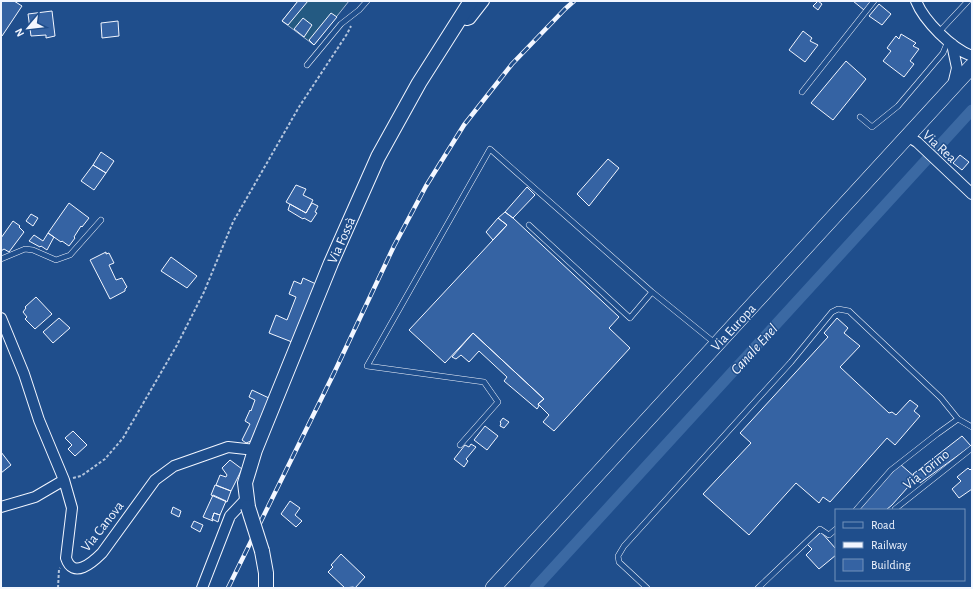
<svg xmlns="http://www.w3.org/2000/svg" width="973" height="589" font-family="'Alegreya Sans',sans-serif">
<rect width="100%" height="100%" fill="#1f4e8c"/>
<path fill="#245a82" stroke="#a8bbd7" d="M298,1H349L314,45L282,21Z"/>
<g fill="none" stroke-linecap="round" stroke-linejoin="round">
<path stroke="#3b69a3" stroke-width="11" d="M535,588L972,110"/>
</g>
<path fill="#3563a3" stroke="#f2f6ff" d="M1,1H14L22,6L2,36L1,35Z
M298,1H308L288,25L282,21Z
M818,1L822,4L818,10L813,6Z
M853,1H871L864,10Z
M879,4L891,14L882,25L869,16Z
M52,11L55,36L46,38V35L31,36L28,14Z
M331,13L337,17L314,45L309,40Z
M303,18L312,25L304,37L294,29Z
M118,21L119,36L102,38L101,23Z
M803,31L812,38L810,41L818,45L805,62L789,50Z
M901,34L916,43L913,46L919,49L910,61L914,64L904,77L883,61L891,51L887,48L896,36L899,39Z
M846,61L866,79L833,120L811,103Z
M101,152L114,161L106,173L93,165Z
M960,155L969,162L962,170L953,163Z
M608,159L619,168L589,206L577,194Z
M93,165L106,173L94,190L81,181Z
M296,185L306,189L303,195L313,200L306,213L286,202Z
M527,187L535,195L513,218L505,212Z
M69,203L89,218L82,227L81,226L74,237L75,238L69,246L62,241L61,242L48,233Z
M312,203L318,206L315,212L317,213L311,222L304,218L303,219L288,210L290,204L306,213Z
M505,212L513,218L619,317L609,328L630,348L554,431L543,422L549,415L538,404L544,399L473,333L445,363L409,330L507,225L498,218Z
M31,214L38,218L33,226L26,221Z
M498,218L507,225L493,240L486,232Z
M13,221L20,226L19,227L24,232L9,252L4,249L1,251V238Z
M48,233L54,237L47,250L41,246L40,247L29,241L34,235L43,241Z
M106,252V254L109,253L114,263L109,265L116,280L122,278L127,287L125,289V291L110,299L90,260Z
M171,257L197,276L187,288L161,271Z
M303,278L316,284L292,342L269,333L276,315L287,320L296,297L289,294L294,281L301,284Z
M36,297L52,314L35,329L25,319L27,317L23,312L26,308L25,307Z
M59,318L70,328L53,343L43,332Z
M837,318L848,328L844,333L860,346L840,367L889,413L892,412L896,415L910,400L918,406L914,411L920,416L895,445L887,438L830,502L823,497L819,503L796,483L749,535L703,494L751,443L740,433L828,337L824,333Z
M473,333L544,399L538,404L539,406L537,409L504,381L507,377L479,351L469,362L461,355L456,359L452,357Z
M252,390L271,399L251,441L246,443L242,440L250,424L245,421L250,410L251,411L255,400L249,397Z
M503,418L509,422L504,428L500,426L501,423L500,422Z
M485,426L498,436L487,450L474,440Z
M73,431L87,445L75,456L68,449L72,445L65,438Z
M962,436L971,446L920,483L913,474Z
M471,444L476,447L466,459L468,461L464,467L454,459L465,445L469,447Z
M1,452L11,465L1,473Z
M230,460L242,469L231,491L216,485L220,475L226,477L227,475L222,468Z
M900,464L916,478L892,505L886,510H857Z
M968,468L970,470L972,468V489L959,498L952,489L961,481L957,477Z
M215,485L231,491L227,502L211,495Z
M213,495L226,501L220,515L214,513L212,519L213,521L203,517Z
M290,501L300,508L295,515L302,521L296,527L281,514Z
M173,507L181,511L179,517L171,513Z
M214,513L220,515L218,522L212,519Z
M194,521L203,525L200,532L191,527Z
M821,532L836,549V555L819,569L806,555L812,549L807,544Z
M341,554L365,577L355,588L353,587L345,588L328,572L333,567L331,565Z"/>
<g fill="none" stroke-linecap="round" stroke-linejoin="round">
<g stroke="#f2f6ff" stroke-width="6">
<path id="lane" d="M939,32L968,1
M307,65L341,24L359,10L367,1
M802,92L874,1
M860,117L872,127L898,106L943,53L948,41
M529,225L630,318L652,292
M1,259L25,249L33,250L56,260L70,255L101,220
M460,445L498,402L484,382L367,366L490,149L652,292L716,344
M895,509L972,448
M856,510L891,470L937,434L958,419L972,427
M647,588L619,562L618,556L624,546L791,362L832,312L838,309L849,311L941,398L958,419
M758,588L820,529L829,535L836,529"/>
</g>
<g stroke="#f2f6ff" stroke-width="12">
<path id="street" d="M916,1C924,21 952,49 972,56
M461,18L467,20L470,19L484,1
M952,44L957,68L953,85
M907,136L917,142L972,194
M1,318L24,374L39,420L64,480L72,508L66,558C73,580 93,562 102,553L155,480L174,466L228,447L255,450
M1,507L35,497L64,480
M202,588L230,516L247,498"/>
</g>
<g stroke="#f2f6ff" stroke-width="16">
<path id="secondary" d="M248,507L245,483L255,450L331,263L378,157L419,83L471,1
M262,551L266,573V588"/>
</g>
<g stroke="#f2f6ff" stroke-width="16">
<path id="primary" d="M493,588L972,66"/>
</g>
<path stroke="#b3c4dc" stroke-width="2" stroke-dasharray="3 2" stroke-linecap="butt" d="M73,478L81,476L105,459L123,438L177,345L204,292L233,222L299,107L347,34L351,26
M58,588L59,569L60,568"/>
<use href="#lane" stroke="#1f4e8c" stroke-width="5"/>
<use href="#street" stroke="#1f4e8c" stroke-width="10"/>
<use href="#secondary" stroke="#1f4e8c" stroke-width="14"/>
<use href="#primary" stroke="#1f4e8c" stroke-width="15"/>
<g stroke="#f2f6ff" stroke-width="4.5">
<path id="rail" d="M228,588L334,373L394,246L426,186L464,125L512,64L565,9L574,1"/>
</g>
<use href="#rail" stroke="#1f4e8c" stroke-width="3" stroke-dasharray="9" stroke-linecap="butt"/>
<g stroke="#f2f6ff" stroke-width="16" stroke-linecap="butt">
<path id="secondary-bridge" d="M248,507L262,551"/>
</g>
<use href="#secondary-bridge" stroke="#1f4e8c" stroke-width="14"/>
</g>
<g text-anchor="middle" stroke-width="3" stroke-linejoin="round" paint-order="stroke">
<g font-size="14" fill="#f2f6ff" stroke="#1f4e8c">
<text transform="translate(940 146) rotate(43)" y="5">Via Rea</text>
<text transform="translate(341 240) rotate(-66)" y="5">Via Fossà</text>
<text transform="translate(733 327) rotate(-47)" y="5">Via Europa</text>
<text transform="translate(926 469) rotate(-39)" y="5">Via Torino</text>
<text transform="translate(102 526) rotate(-52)" y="5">Via Canova</text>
</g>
<g font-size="15" font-style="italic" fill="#f2f6ff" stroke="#1f4e8c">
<text transform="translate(754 349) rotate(-48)" y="5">Canale Enel</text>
</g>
</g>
<rect width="973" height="589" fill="none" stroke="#f2f6ff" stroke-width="4"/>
<rect x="835" y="509" width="130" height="72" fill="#1f4e8c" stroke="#7391ba"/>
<rect x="843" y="522" width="20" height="6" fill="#1f4e8c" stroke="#7391ba"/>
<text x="871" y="529" font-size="12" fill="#f2f6ff">Road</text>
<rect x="843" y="542" width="20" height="6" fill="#f2f6ff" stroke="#7391ba"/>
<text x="871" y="549" font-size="12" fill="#f2f6ff">Railway</text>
<rect x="843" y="559" width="20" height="12" fill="#3563a3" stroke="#7391ba"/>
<text x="871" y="569" font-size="12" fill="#f2f6ff">Building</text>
<g transform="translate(28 28) rotate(242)" stroke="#1f4e8c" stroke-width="3" paint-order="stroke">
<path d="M0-3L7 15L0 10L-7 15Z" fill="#f2f6ff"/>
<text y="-6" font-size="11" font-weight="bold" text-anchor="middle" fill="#f2f6ff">N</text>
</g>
</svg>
